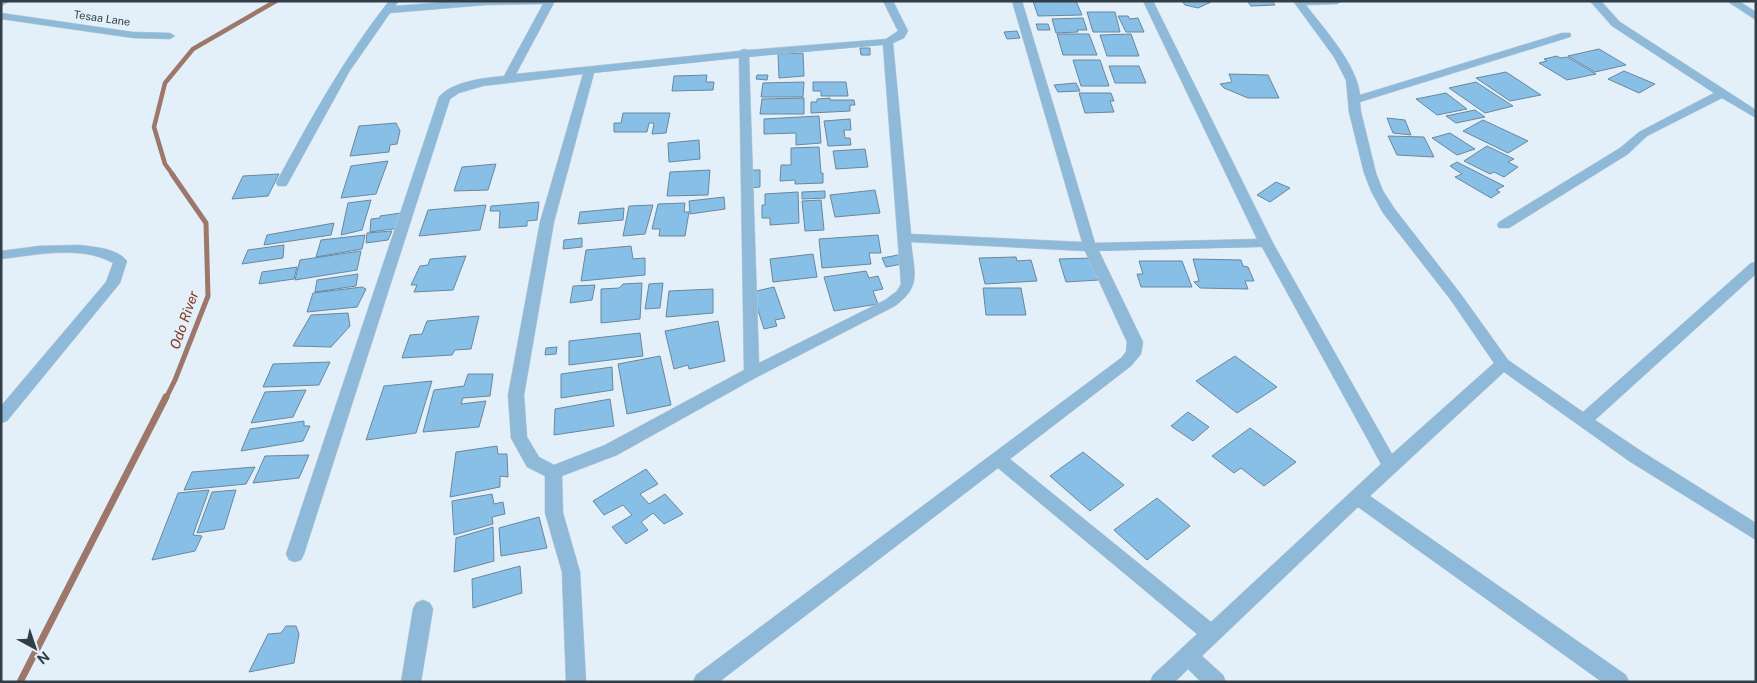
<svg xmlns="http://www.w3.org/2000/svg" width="1757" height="683" font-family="'Public Sans',sans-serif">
<rect width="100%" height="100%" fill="#e3f0fa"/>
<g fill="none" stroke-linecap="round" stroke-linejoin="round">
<path stroke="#9e776b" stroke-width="4.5" d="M173,175L165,164L154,127L165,83L193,49L276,1"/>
<path stroke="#9e776b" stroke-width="5" d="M166,398L175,380L208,296L206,223L172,174"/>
<path stroke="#9e776b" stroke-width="7" d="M20,682L166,397"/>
</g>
<path fill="#88bfe6" stroke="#69879d" d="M1033,1H1076L1082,15L1038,16Z
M1182,1H1210L1211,2L1198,8L1185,5Z
M1247,1H1272L1275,5L1251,6Z
M1087,12H1115L1120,32H1093Z
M1118,16H1128L1130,19L1138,18L1144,32H1126Z
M1083,18L1087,30H1077L1078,32L1056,33L1052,19Z
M1036,24H1048L1050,30H1038Z
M1017,31L1020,38L1007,39L1004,32Z
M1057,34H1089L1097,55H1063Z
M1131,34L1139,56H1107L1100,35Z
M860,48H870V55H861Z
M1599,49L1626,65L1595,72L1568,56Z
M803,53L804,76L779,78L778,54Z
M1557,56L1560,58L1567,57L1596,74L1567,80L1539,63L1547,61L1544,59Z
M1073,60H1100L1109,86H1081Z
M1109,66H1139L1146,83H1115Z
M1624,71L1655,84L1639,93L1608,79Z
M1506,72L1541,95L1510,101L1476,78Z
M1229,74L1268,75L1279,98H1248L1224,88L1220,84L1232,82Z
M707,75L706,82H714L713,90L672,91L674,76Z
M757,75H768L767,80L756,79Z
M804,82L803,97H761L763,83Z
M813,82H846L848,96H821V91H813Z
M1476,82L1513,106L1485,113L1449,88Z
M1076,83L1080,91L1058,92L1054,85Z
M1079,93H1111L1114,101H1110L1114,112L1085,113Z
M1446,93L1467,109L1437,115L1416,99Z
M804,98V114H760L762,99Z
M830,98V100H854L855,105H850V111L811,113V102H817V99Z
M1475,110L1485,117L1456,123L1446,116Z
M623,113H670L666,133L652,134L654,123H649L647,132H614V123H621Z
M819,116L821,143L796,145V133L764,134V119Z
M1387,118L1405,120L1411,135L1393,133Z
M850,119L851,130H844L845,138H850L851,145L828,146L824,121Z
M1483,120L1528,141L1508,153L1463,131Z
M396,123L400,131L397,144L390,145L389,152L350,156L359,126Z
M1450,133L1475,149L1457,155L1432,138Z
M1388,136L1424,137L1434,157L1397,155Z
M699,140L700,159L669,162L668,143Z
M1487,146L1514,159L1508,162L1518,167L1504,177L1494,172L1490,174L1464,161Z
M819,147L821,173H823V183L795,184V180L780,181L781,165H791V148Z
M865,149L868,167L836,169L833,151Z
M388,161L376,194L341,198L351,166Z
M1457,162L1504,186L1496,190L1500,192L1491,198L1455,177L1462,174L1450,166Z
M496,164L488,190L454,191L462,167Z
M710,170L708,195L667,196L670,172Z
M749,170H760V187L749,188Z
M279,174L268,196L232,199L243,176Z
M1276,182L1290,188L1270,202L1257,195Z
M875,190L880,213L835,217L830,195Z
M825,191V198L802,199V192Z
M798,192L799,223L770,225V218H762V205H765V194Z
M724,197L725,209L690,214L689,201Z
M371,200L362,230L341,235L348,203Z
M821,200L824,230L805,231L802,201Z
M539,202L537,220L527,221V226L499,228L500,211H490L491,206Z
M685,203L684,212H689L685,236H659L660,229H652L658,204Z
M486,205L480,230L419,236L428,210Z
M653,205L645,234L623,236L629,206Z
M624,208L623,220L578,224L580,212Z
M401,213L400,228L370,232L371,219L380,218V216Z
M334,223L331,235L264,245L267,235Z
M392,231L388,240L366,243L367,233Z
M365,235L362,249L316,257L321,240Z
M878,235L881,253H869L871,264L822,268L819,239Z
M582,238V247L563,249L564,240Z
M284,245L283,258L242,264L248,250Z
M631,246L633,259L645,258V275L581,281L586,250Z
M361,251L357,270L295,280L300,260Z
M813,254L817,277L773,282L770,259Z
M898,255L902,264L886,267L882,258Z
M466,256L453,290L414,292L417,285H411L420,266L428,265L430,259Z
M1016,257L1017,261L1031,260L1037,281L985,284L979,258Z
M1092,258L1099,280L1066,282L1059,259Z
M1193,259L1241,260L1243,266L1248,267L1254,281H1245L1248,289L1200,288L1194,282L1199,281Z
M1139,261H1182L1192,287H1141L1137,274H1143Z
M297,267L294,279L259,284L262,272Z
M866,271L869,278L878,276L883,289L873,291L878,304L834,311L824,277Z
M358,274L356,286L315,292L317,280Z
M642,283L640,319L601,323V289L619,288L623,284Z
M663,283L660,308L645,309L649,284Z
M595,285L592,300L570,303L573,286Z
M362,287L366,289L357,307L307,312L313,293Z
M774,287L785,318L775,320L777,326L764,329L752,292Z
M983,288H1021L1026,315H986Z
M713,289V313L666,317L669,291Z
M348,313L350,326L331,347L293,346L311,315Z
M479,316L471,349L455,350L452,355L402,358L410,335L422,334L427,321Z
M718,321L725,361L689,369L688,365L674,369L665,331Z
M640,333L643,356L569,365V341Z
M557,347L556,354L545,355L546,348Z
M660,356L671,405L627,414L618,364Z
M1235,356L1277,387L1237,413L1196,381Z
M330,362L319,385L263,387L273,364Z
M612,367L613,390L561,398V374Z
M468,374H493L490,396L463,398L461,404L486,401L479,427L423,432L434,390L464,386Z
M432,381L416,433L366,440L384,386Z
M306,390L293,417L251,423L265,392Z
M610,399L614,426L554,435L555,409Z
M1188,412L1209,427L1193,441L1171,426Z
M304,421V426H310L303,441L241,451L250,429Z
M1250,428L1296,462L1264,486L1241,468L1234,473L1212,456Z
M497,446L498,454H507L508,477L500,476V487L450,497L456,452Z
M1083,452L1124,485L1090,511L1050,476Z
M309,455L299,478L253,483L265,456Z
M255,467L246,484L184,490L192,472Z
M646,469L658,484L640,494L649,504L665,494L683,514L664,524L653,513L641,522L648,530L626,544L612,527L632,515L623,505L604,515L593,501Z
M209,490L193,535L202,536L195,551L152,560L178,493Z
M236,490L224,529L197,533L212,492Z
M492,494L494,504L503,502L505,514L492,517L493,524L454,535L452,501Z
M1157,498L1190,526L1147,560L1114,530Z
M539,517L547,548L501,556L499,528Z
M493,527L494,561L454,572L456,538Z
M520,566L522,593L473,608L472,579Z
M286,626H296L299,634L294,663L249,672L268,634L281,633Z"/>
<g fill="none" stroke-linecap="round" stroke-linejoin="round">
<g stroke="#bfccd6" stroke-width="1">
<path id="street" d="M1,1H10L1,6Z
M389,1H399L395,6L458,1H555L516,74L739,51L744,49L748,50L886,39L898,31L883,1H893L908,31L904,38L893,43L911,234L1082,242L1012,1H1022L1095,243L1257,239L1143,1H1153L1273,243L1392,454L1494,363L1450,299L1383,213L1371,191L1364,173L1349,112L1346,80L1334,57L1293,1H1342L1337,4L1306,5C1324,29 1357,64 1360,95L1562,33H1570L1571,35L1570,37L1360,102L1361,112L1376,173L1383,191L1394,208L1460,293L1508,360L1583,412L1751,263L1756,262V274L1595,420L1641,451L1756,523V540L1629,461L1504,372L1370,496L1626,675L1629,682H1602L1358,507L1202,656L1223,675L1226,682H1201L1188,669L1175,682H1150L1153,675L1197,634L998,468L719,682H693L696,675L1121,358L1126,352L1127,342L1085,251L911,242C914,273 922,286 895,306L757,377L617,455L562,476L563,513L580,572L586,682H566L562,572L545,513V476L527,467L511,438L508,395L540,222L583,74L483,86L459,93L450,99L304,554L301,560L295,562L289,560L286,554L439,97C453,81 484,78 504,76L543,4L485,5L390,13L349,72L288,183L286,186H278L276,183C310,120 344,58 389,1ZM883,45L901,284L897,291L885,300L759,363L749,57ZM739,58L744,370L605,445L554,465L539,457L527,437L524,395L554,222L594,73ZM1262,247L1381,464L1211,622L1010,459L1131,366L1141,354L1143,342L1099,251Z
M1590,1H1601L1620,22L1756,110V118L1722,98L1647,136L1628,154L1509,228H1499L1497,225L1499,222L1620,148L1639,132L1714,93L1612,26Z
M1727,1H1739L1756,12V20Z
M1,13L133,32L170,33L175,36L170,39L133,38L1,19Z
M79,245C94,247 117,248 127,261L120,283L7,421L1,423V406L106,282L113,263C81,245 36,255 1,259V251L39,246Z
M423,600L430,603L433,609L421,682H401L413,609L416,603Z"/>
</g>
<use href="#street" fill="#8fb9d8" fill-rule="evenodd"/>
</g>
<g text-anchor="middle" stroke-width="4" stroke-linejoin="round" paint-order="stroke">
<g font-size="11" fill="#313e48" stroke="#e3f0fa">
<text transform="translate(102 18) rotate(8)" y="4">Tesaa Lane</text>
</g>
<g font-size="14" font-style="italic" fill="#82381d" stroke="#e3f0fa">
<text transform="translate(184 320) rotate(-71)" y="5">Odo River</text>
</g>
</g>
<rect width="1757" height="683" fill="none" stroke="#313e48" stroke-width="5"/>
<g transform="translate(35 648) rotate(140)" stroke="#e3f0fa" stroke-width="4" paint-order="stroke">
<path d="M0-4L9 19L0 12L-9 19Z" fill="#313e48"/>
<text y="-8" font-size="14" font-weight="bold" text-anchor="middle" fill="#313e48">N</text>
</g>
</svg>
